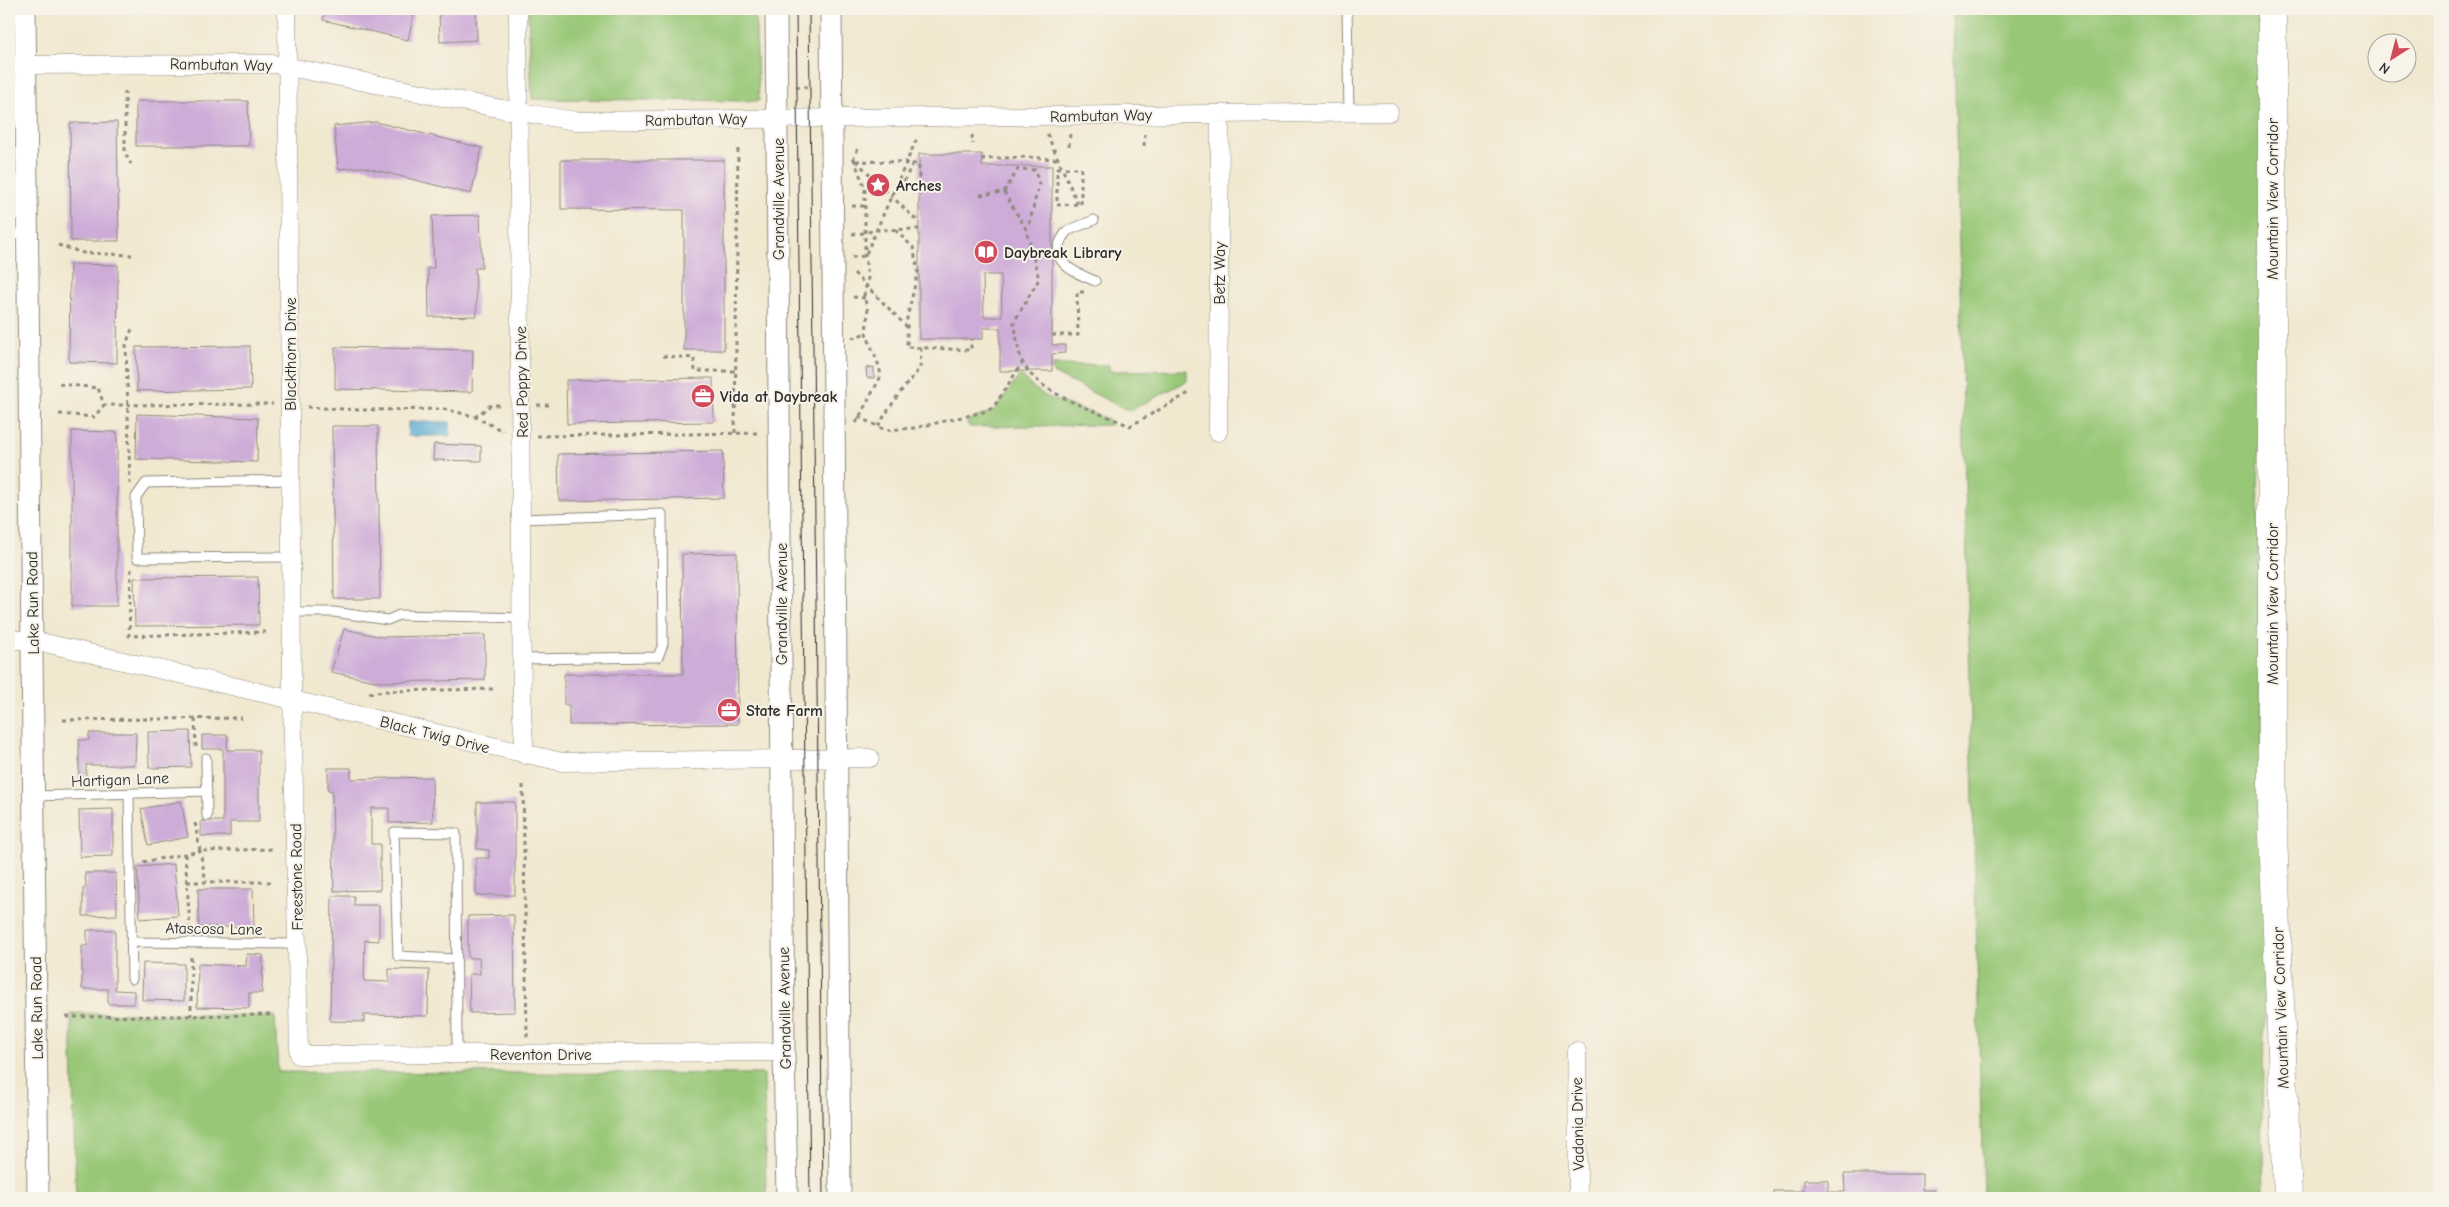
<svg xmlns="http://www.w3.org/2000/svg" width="2449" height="1207" font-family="'Comic Neue',sans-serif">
<rect width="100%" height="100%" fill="#f7f3e8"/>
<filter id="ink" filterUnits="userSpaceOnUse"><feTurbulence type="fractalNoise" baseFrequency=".02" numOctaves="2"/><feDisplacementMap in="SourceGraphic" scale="10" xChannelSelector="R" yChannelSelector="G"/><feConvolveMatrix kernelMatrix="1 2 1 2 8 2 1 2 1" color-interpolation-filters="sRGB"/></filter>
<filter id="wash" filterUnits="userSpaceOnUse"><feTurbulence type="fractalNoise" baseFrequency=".0096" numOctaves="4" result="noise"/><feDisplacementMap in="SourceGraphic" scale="20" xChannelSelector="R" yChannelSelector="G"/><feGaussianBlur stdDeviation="1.12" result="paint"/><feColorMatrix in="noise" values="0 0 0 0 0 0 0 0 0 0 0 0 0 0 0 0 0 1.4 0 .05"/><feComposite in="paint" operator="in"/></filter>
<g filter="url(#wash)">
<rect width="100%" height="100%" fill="#f1e8d0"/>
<path fill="#98c777" stroke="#627951" d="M528,9H755L759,101L532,99Z
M1953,9H2261L2258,522L2266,941L2262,1110L2264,1198H1983Z
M1053,365H1109V371L1187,370V381L1129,411L1053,373Z
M1020,375L1029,382L1028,384L1047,397L1107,419L1112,423L1110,425L970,427L967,424V421L995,410Z
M71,1013L275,1016L278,1072L764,1074L766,1198H76Z"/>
<path fill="#5aadd5" stroke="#426c80" d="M408,422H450V436H408Z"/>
<g id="blocks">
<path fill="#cdacd8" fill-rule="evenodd" d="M85,9H150V12L85,11Z
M326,9H415L408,40L323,20Z
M476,9L477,40L440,42L439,11Z
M136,101H248L249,146H136Z
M117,122L119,241H71L70,123Z
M376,122L482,148L471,194L363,167L338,169L334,126Z
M919,154H982V166H1052V345H1065V353L1052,354V371H1000V328H983V339H919ZM983,275H1001L1002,317H984Z
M561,160H724V350H684V210L561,209Z
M480,215L482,268H475L477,316L429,317L428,268H434L432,216Z
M70,264L118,265L117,363L69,362Z
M250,346L251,389L137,391L136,347Z
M335,347L473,350L472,392L335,389Z
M874,367V378H867L866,368Z
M713,378L714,422L567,424L566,380Z
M137,414L258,418L257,462L136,459Z
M332,426H378L380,599H334Z
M72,431L117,432V606H72Z
M434,444L481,446V461L433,460Z
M723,451L724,498L559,501L558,454Z
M737,553L738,724L569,725V705H564V674H683L682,554Z
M258,577L259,625L135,626L134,578Z
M344,629L382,637L485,635V680L380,682L331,672Z
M190,731L191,767L149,768L148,732Z
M89,733H136L135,765H86V779H79V740H89Z
M202,735H228L227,750H259V822H230V836H201V821H223V749H202Z
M328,768H351V779L432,777L433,822L389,823V808H371V844H380V890L334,891L332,790L328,791Z
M181,801L188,837L148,845L141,809Z
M477,802H515V895H476V858H489V850L477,849Z
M113,809V856L80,857L79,810Z
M174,864L178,916L140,919L137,867Z
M85,873H116L117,915L83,916V888H86Z
M198,889H253L254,927H199Z
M332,896H354V905H379V941L365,940L364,981L389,982V969L429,970L428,1016L364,1015V1022L330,1021Z
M514,915L515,1012L470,1013L469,974H480L479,958H468V916Z
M87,930H115V990L134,991V1004H108V989H82V946H87Z
M247,954L263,955L262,993H249V1008L197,1007L198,964L246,966Z
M143,963L184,964V1001L142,1000Z
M1844,1174H1922V1190H1935V1198H1774V1191H1804V1180H1828V1192H1845Z"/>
</g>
</g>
<g filter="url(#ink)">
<use href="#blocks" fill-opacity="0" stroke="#8e8a7e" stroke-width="1"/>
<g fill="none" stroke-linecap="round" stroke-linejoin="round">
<g stroke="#8e8a7e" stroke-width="11">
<path id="service" d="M1347,9L1349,113
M1094,220L1067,231C1044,260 1071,271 1095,281
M291,480L146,483L136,497L137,558L292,557
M522,519L662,514L663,644L658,657L523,659
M292,612H334L388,620L399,615L522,618
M206,758L207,816
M129,793L132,979
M34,796L207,791
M131,942L297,944
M456,959L398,956L394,832L456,833L457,1054"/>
</g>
<g stroke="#8e8a7e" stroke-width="19">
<path id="minor" d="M287,9L292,685L299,1055L784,1052
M518,9L522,716L525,755
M9,65L274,64L502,109L575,121L1389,112
M1218,432L1220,114
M9,640H32L562,762L870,758
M1577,1051L1578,1198"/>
</g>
<g stroke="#8e8a7e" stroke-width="23">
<path id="tertiary" d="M25,9L38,1198
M776,9L784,1052L787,1198
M831,9L840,1198"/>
</g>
<g stroke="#8e8a7e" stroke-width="29">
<path id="trunk" d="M2272,9V810L2288,1198"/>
</g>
<path stroke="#8e8a7e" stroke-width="3" stroke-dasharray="4 4" stroke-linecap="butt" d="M796,87H812
M125,91V153L131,164
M1047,134L1078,204
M972,135L973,144
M1069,146L1070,134
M1144,146L1145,133
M854,159L865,189V256L868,278L864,295L868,312L866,333L879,366L881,376L855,425
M981,159L1027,157L1057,159
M853,160L859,146
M856,161L906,162L919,165V193L903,183L912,165
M856,161L919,223
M1057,168H1081V204L1057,205Z
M1004,192L1018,169L1035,170L1039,184L1029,225L1026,229
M980,195L1004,192L1026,229L1039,279L1014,322C1017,335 1017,351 1023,363C1039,395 1099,412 1130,426L1189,393
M852,206H865
M895,230L913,247L918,272L907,318V347L971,350V339
M852,234L865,233L875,230L919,229
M58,245L83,253L132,255
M852,257L865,256L918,136
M854,273L907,327
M853,297L865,298
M1052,335H1078L1077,292H1084
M852,338L866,333
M663,356L694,358L695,371H736
M59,384L98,388L104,405L273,404
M537,405H551
M307,407L360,410L444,409L473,416L503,431
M59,414L94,417L104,405
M475,417L491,405H503
M858,417L886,430L915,428L987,411L995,405L1022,363
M878,426L898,395L920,368L921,348
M735,433L738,147
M537,436L759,433
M130,484L126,344L132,329
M131,569L129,636L266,632
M369,693L386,691L494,689
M195,719L196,748
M63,720L242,718
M523,785L527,1037
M195,823L200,851L273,849
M185,854L187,882
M143,862L200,851L206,882
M190,930L187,882H273
M191,957V1016
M66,1017L274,1015"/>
<use href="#service" stroke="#fff" stroke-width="9"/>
<use href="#minor" stroke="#fff" stroke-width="18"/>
<use href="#tertiary" stroke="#fff" stroke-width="21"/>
<use href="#trunk" stroke="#fff" stroke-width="28"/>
<path stroke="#2b2b2b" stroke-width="1" d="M796,9L810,1198
M809,9L823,1198"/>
</g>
</g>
<defs>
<g id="sight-disc" transform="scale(1.25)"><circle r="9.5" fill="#d1495b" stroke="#f7f3e8"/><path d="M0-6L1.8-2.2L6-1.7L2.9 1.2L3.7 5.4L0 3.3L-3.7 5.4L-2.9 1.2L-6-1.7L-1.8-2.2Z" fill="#fff"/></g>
<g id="library-disc" transform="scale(1.25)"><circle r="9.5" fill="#d1495b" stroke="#f7f3e8"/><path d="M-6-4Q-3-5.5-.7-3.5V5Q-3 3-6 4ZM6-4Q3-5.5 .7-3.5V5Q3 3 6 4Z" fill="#fff"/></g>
<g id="office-disc" transform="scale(1.25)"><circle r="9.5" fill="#d1495b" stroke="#f7f3e8"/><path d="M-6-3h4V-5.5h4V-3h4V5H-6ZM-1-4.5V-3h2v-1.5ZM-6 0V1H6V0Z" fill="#fff"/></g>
</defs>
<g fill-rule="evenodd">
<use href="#sight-disc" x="878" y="185"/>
<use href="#library-disc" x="986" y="252"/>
<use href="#office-disc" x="703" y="396"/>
<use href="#office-disc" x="729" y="710"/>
</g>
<g text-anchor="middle" stroke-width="4" stroke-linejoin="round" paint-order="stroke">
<g font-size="16" fill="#2b2b2b" stroke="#f7f3e8">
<text transform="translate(221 64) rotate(1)" y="6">Rambutan Way</text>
<text transform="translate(1101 115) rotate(-1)" y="6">Rambutan Way</text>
<text transform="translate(696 119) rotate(-1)" y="6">Rambutan Way</text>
<text transform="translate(778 199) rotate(-90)" y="6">Grandville Avenue</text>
<text transform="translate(2272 199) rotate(-90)" y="6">Mountain View Corridor</text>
<text transform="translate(1219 273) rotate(-90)" y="6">Betz Way</text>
<text transform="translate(290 354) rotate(-90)" y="6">Blackthorn Drive</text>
<text transform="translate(521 382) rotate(-91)" y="6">Red Poppy Drive</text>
<text transform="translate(32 603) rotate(-91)" y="6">Lake Run Road</text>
<text transform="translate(781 604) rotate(-90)" y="6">Grandville Avenue</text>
<text transform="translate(2272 604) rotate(-90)" y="6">Mountain View Corridor</text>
<text transform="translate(435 734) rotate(14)" y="6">Black Twig Drive</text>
<text transform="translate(120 779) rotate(-2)" y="6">Hartigan Lane</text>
<text transform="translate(296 877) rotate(-91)" y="6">Freestone Road</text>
<text transform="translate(214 928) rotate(1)" y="6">Atascosa Lane</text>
<text transform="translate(36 1008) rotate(-91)" y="6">Lake Run Road</text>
<text transform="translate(784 1008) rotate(-91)" y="6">Grandville Avenue</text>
<text transform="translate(2280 1008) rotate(-92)" y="6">Mountain View Corridor</text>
<text x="541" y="1060">Reventon Drive</text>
<text transform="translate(1577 1124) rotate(-91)" y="6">Vadania Drive</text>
</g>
<g font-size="16" font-weight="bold" fill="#2b2b2b" stroke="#f7f3e8" text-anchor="start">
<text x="896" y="191">Arches</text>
<text x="1004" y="258">Daybreak Library</text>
<text x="720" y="402">Vida at Daybreak</text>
<text x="746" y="716">State Farm</text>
</g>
</g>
<rect width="2449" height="1207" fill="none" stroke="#f7f3e8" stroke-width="30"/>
<g transform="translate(2392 58) rotate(216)"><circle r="24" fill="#f7f3e8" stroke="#a5a39c"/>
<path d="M0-4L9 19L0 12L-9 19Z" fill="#d1495b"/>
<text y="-8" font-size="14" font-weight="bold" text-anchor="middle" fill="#2b2b2b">N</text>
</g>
</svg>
